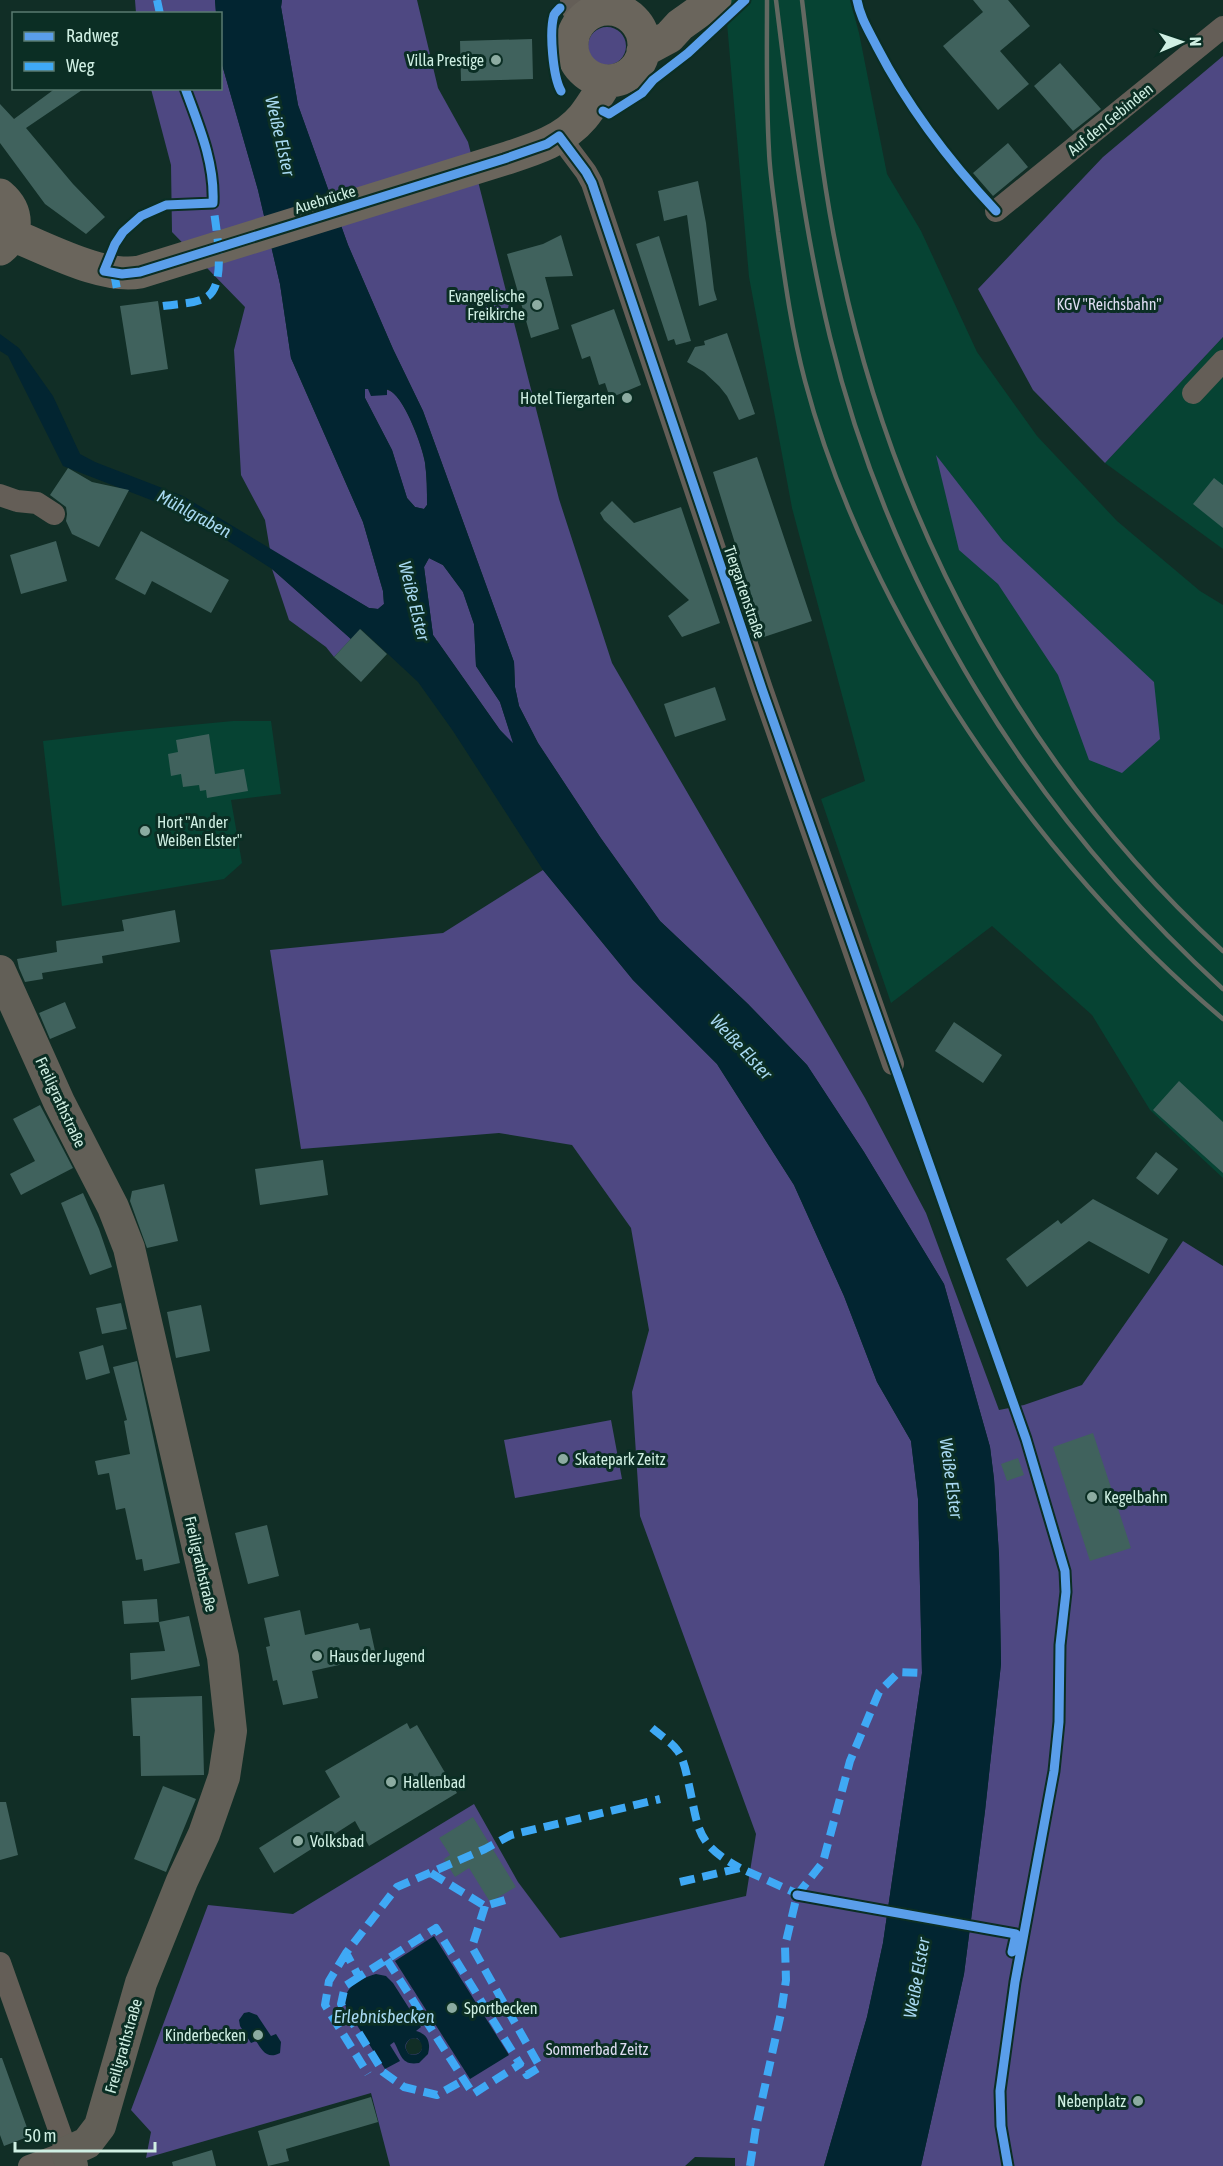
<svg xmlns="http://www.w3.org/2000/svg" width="1223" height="2166" font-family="'Asap Condensed',sans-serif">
<rect width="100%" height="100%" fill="#112e26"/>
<path fill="#064333" d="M725,0H850L859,33L887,174L921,231L977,352L1037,436L1117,521L1200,591L1223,605V1178L1150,1110L1092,1015L992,926L891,1003L821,799L865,781L792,508L749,277Z
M1223,337V549L1105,463Z
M233,721H271L281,794L231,800L242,863L224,879L62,906L43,741L128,731Z"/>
<path fill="#4e4882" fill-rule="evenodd" d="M135,0H215L216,13H136Z
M282,0H417L438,88L468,142L559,499L612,663L865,1098L926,1213L999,1410L1024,1405L1082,1385L1183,1241L1223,1266V2166H921L964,1974L985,1811L1001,1664L999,1555L994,1479L990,1447L944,1284L864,1152L807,1065L748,1004L660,921L600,837L538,743L519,706L515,687L514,662L423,411L393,349L348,245L298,105L281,7Z
M588 46a19 19 0 1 1 38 0a19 19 0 1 1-38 0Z
M1223,56V337L1105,463L1033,390L978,289L1103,157Z
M221,61L258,190L280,284L291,358L363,522L383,591L384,604L378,609L369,608L270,550L265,520L241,475L234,350L245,307L172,232L171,165L151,89L220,88Z
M365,389C373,388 385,387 392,392C405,400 423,448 425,463C427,477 427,492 427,505L424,509L415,507L407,498L392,450L365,398Z
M936,455L1003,541L1154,682L1160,739L1122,773L1089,760L1058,675L998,584L959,550Z
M429,558L443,565L463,592L474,624L476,666L500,702L514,745L500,730L433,635L424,567Z
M272,569L351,639L334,657L326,647L289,620Z
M543,870L633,980L717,1064L794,1185L844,1296L877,1382L911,1441L918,1499L922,1673L883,1943L867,2017L824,2166H735V2158L695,2157L685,2166H390L371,2093L146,2158L151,2132L131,2110L208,1905L293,1914L474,1804L518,1882L560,1938L746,1896L756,1834L640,1516L632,1392L649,1330L631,1228L572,1145L499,1133L301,1149L270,950L443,933ZM416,2038L422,2042C424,2052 418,2056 409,2054C404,2048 405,2044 410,2039Z
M611,1420L622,1479L515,1498L504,1440Z"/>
<path fill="#022531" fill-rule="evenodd" d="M215,0H282L281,7L298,105L348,245L393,349L423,411L514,662L515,687L519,706L538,743L600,837L660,921L748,1004L807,1065L864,1152L944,1284L990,1447L994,1479L999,1555L1001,1664L985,1811L964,1974L921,2166H824L867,2017L883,1943L922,1673L918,1499L911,1441L877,1382L844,1296L794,1185L717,1064L633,980L543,870L453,731L418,682L361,629L351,639L272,569L182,512L63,466L8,356L0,351V334L19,348L53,396L80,454L95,462L183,496L369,608L378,609L384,604L383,591L363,522L291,358L280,284L258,190L221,61L220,14L216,13ZM365,389H368L371,396L387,395V389C404,395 422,445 425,462C427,476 427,491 427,505L424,509L415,507L407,498L392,450L365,398ZM429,558L443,565L463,592L474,624L476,666L500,702L513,743L500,730L433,635L424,567Z
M434,1936L509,2055L470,2079L395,1961Z
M376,1974L386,1976L393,1983L421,2027L416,2031C428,2034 431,2043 428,2054L419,2063C401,2066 401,2054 394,2042L390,2045L400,2061L385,2069L346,2008C341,1988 359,1979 376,1974ZM417,2038C427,2046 421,2058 409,2054C404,2048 404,2044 410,2039Z
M249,2012L257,2015L271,2036L276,2034L281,2042L280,2053C267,2060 262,2050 256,2041L251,2043L240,2026L239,2020L244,2013Z"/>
<path fill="#40625d" d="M973,0H1008L1030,26L1000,51L1029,84L998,110L943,46L983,12Z
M532,39L533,79L461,81L460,41Z
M1060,63L1101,109L1073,131L1034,86Z
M56,88H85L26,128L73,184L105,217L86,234L45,204L0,143V104L14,119Z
M1008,143L1028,167L993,196L973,173Z
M698,181L706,223L714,290L717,300L699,306L687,215L664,221L658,191Z
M561,235L573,276L545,277L559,329L531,338L507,254L543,244Z
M659,236L691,341L676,345L674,339L668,341L636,244Z
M158,301L168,369L131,375L120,306Z
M614,309L641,385L610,398L605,383L599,385L590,356L582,359L571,325Z
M727,333L755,414L739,420L727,396L719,386L704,372L687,362L695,347L705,345L704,341Z
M757,457L812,621L764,637L713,472Z
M68,468L92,482L129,490L99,547L72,534L66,521L67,514L66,507L50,495Z
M1214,478L1223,485V528L1193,504Z
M612,501L634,523L681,507L720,623L682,637L668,616L689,600L604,520L600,513Z
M141,531L229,580L211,613L152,581L145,595L115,579Z
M56,541L67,581L21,594L10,555Z
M360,629L387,654L361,682L334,657Z
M715,687L726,720L675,737L664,704Z
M209,734L215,774L244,769L248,791L207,798L206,790L200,791L199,785L183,787L181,774L171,776L168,754L178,752L176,740Z
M175,910L180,942L102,956L103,963L42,973L43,979L25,982L19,968L17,959L57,952L56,941L124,931L122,920Z
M65,1002L76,1028L50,1039L39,1013Z
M954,1022L1002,1055L983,1083L935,1051Z
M1179,1081L1223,1122V1173L1153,1110Z
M40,1105L73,1168L21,1195L10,1174L35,1161L13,1119Z
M1156,1152L1178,1169L1158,1195L1136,1178Z
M323,1160L328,1195L260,1205L255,1169Z
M164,1184L178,1241L147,1248L130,1201L132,1191Z
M83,1193L99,1229L112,1267L90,1275L61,1203Z
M1093,1199L1168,1239L1149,1274L1089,1241L1027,1287L1006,1259L1058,1220L1061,1224Z
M121,1303L127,1329L102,1334L96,1308Z
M201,1305L210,1351L176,1358L167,1312Z
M103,1345L110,1373L86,1380L79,1352Z
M137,1361L180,1563L144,1571L142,1559L136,1560L125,1508L116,1510L109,1473L98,1475L95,1461L130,1454L124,1421L127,1420L113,1367Z
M1093,1433L1131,1548L1090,1561L1053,1447Z
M1018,1458L1024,1475L1007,1481L1001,1464Z
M267,1525L279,1576L248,1584L235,1533Z
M157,1599L159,1622L124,1624L122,1601Z
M300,1610L305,1635L358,1623L360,1630L370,1628L375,1651L365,1653L366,1659L312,1671L318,1698L283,1705L277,1680L273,1681L266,1647L270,1646L264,1618Z
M189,1616L200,1666L131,1680L130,1653L165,1651L159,1622Z
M202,1696L204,1775L141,1776L140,1736H133L131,1698Z
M407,1723L410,1729L417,1725L457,1793L369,1846L355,1821L274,1873L259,1848L340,1797L325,1771Z
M163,1786L196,1799L166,1872L134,1859Z
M0,1802H6L18,1855L0,1860Z
M473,1817L516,1887L490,1902L469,1868L455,1877L444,1859L450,1855L439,1838Z
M0,2058H2L30,2136L4,2146L0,2135Z
M371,2097L378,2122L286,2149L289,2161L268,2166L258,2131Z
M212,2150L216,2166H173L172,2162Z"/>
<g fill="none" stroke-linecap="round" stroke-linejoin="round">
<path stroke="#645e57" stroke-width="22" d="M571,0L573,10L579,24
M595,0L603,10
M559,136L586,172L592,183L762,689L893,1064
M996,211L1223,27
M1193,393L1223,361
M0,495L17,501L37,503L54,514
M0,1963L67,2152L29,2166"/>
<path stroke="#625f57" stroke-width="32" d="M0,971L59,1102L113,1207L129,1248L223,1657L231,1731L224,1777L204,1834L182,1881L141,1983L100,2126L87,2143L67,2152L72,2166"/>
<path stroke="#6a655c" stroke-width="33" d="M572 45a36 36 0 1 1 72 0a36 36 0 1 1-72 0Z
M643,51L669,37L680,25L715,0
M0,195C19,211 19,234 0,249
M12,235C48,249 102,279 140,272L504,159C532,150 563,141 583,117C592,106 599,93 607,81"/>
<path stroke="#636962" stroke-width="4.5" d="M767,0C767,50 766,101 769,151C770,178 775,205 778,232C785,282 792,332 805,381C867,616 1037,863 1223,1019
M776,0C790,113 803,226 830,337C892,591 1031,813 1223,989
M802,0C813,90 821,181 841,270C896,529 1027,772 1223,951"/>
<path stroke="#3fa9f5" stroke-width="8" stroke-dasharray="15 8" stroke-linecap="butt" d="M157,0L160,14
M114,273L117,289
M163,306C176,304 193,304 205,298C229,287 215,225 213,203
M652,1728C660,1735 671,1742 677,1750C683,1757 686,1771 688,1781C699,1828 694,1843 740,1868
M431,1873L485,1906L512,1898
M680,1882L740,1868L800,1895
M485,1906L472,1947L540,2067L527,2075L520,2064
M346,1953L329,1981L325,2005L368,2074
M387,1960L473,2094L520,2064L436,1928L359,1977L346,1953L397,1887L485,1849L511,1835L660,1799
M359,1977L345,1986L341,2004L383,2072L404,2087L437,2095L464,2080
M750,2166L756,2127L781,2013L786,1980L785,1946L797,1895L823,1862L850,1761L879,1692L899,1672L922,1673"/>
<g stroke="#0b2e24" stroke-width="13">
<path id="cycleway" d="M857,0C860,17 869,31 877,47C908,107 950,162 996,211
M560,8C558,10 555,13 554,15C549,32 553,77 561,91
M185,88C199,126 215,163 213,203L166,205L141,216L123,232L115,244L104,271L122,274L140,272L504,159L547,144L559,136L586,172L592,183L762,689L1026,1439L1065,1571L1066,1592L1060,1645L1059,1722L1054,1771L1015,1982L1000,2091L1001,2126L1008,2166
M603,111L609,114L642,93L653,80L688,53L745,0
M797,1895L1016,1934L1012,1952"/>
</g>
<use href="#cycleway" stroke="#5a9eea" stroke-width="9"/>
</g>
<g fill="#8caba1" stroke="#0b2e24" stroke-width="2">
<circle cx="496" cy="60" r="6"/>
<circle cx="537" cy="305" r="6"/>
<circle cx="627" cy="398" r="6"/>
<circle cx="145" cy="831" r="6"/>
<circle cx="563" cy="1459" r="6"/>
<circle cx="1092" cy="1497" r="6"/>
<circle cx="317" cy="1656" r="6"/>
<circle cx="391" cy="1782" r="6"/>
<circle cx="298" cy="1841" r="6"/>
<circle cx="452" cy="2008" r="6"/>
<circle cx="258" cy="2035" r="6"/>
<circle cx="1138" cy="2101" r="6"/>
</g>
<g text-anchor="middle" stroke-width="6" stroke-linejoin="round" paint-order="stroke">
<g font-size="16" fill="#cfefe3" stroke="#0b2e24" text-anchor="start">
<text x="484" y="66" text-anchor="end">Villa Prestige</text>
<text x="525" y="302" text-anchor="end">Evangelische<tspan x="525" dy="18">Freikirche</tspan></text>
<text x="615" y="404" text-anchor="end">Hotel Tiergarten</text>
<text x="157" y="828">Hort "An der<tspan x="157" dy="18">Weißen Elster"</tspan></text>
<text x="575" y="1465">Skatepark Zeitz</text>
<text x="1104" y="1503">Kegelbahn</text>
<text x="329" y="1662">Haus der Jugend</text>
<text x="403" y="1788">Hallenbad</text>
<text x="310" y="1847">Volksbad</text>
<text x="464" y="2014">Sportbecken</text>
<text x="246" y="2041" text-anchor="end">Kinderbecken</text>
<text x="1126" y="2107" text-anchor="end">Nebenplatz</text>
</g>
<g font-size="16" fill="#cfefe3" stroke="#0b2e24">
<text transform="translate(1110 119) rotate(-39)" y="6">Auf den Gebinden</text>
<text transform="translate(325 199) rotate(-17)" y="6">Auebrücke</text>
<text transform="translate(745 592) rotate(71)" y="6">Tiergartenstraße</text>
<text transform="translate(61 1102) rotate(65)" y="6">Freiligrathstraße</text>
<text transform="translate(201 1564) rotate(77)" y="6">Freiligrathstraße</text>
<text transform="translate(123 2046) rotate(-74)" y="6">Freiligrathstraße</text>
</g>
<g font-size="16" fill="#dedcf2" stroke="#0b2e24">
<text x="1109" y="310">KGV "Reichsbahn"</text>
<text x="597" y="2055">Sommerbad Zeitz</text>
</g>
<g font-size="18" font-style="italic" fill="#a8d9f1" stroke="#0b2e24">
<text transform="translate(280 136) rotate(77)" y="6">Weiße Elster</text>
<text transform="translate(194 514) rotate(28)" y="6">Mühlgraben</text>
<text transform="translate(414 601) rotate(76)" y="6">Weiße Elster</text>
<text transform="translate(741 1047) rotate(47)" y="6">Weiße Elster</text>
<text transform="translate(951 1478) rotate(82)" y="6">Weiße Elster</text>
<text transform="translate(917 1978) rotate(-80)" y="6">Weiße Elster</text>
<text x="384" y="2023">Erlebnisbecken</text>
</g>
</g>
<rect x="12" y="12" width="210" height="78" fill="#0b2e24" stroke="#597b70" stroke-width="1.5"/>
<rect x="24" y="32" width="30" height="9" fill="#5a9eea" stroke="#597b70" stroke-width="1.5"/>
<text x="66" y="42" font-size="18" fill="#cfefe3">Radweg</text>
<rect x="24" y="62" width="30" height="9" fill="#3fa9f5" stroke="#597b70" stroke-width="1.5"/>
<text x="66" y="72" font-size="18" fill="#cfefe3">Weg</text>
<g transform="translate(1181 42) rotate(88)" stroke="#0b2e24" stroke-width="4.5" paint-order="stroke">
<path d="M0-4.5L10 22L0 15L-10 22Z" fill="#cfefe3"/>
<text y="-9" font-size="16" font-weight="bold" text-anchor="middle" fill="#cfefe3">N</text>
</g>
<path d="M15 2142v9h140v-9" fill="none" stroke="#cfefe3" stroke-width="3"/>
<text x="24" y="2142" font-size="18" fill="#cfefe3" stroke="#0b2e24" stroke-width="4.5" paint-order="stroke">50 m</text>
</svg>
